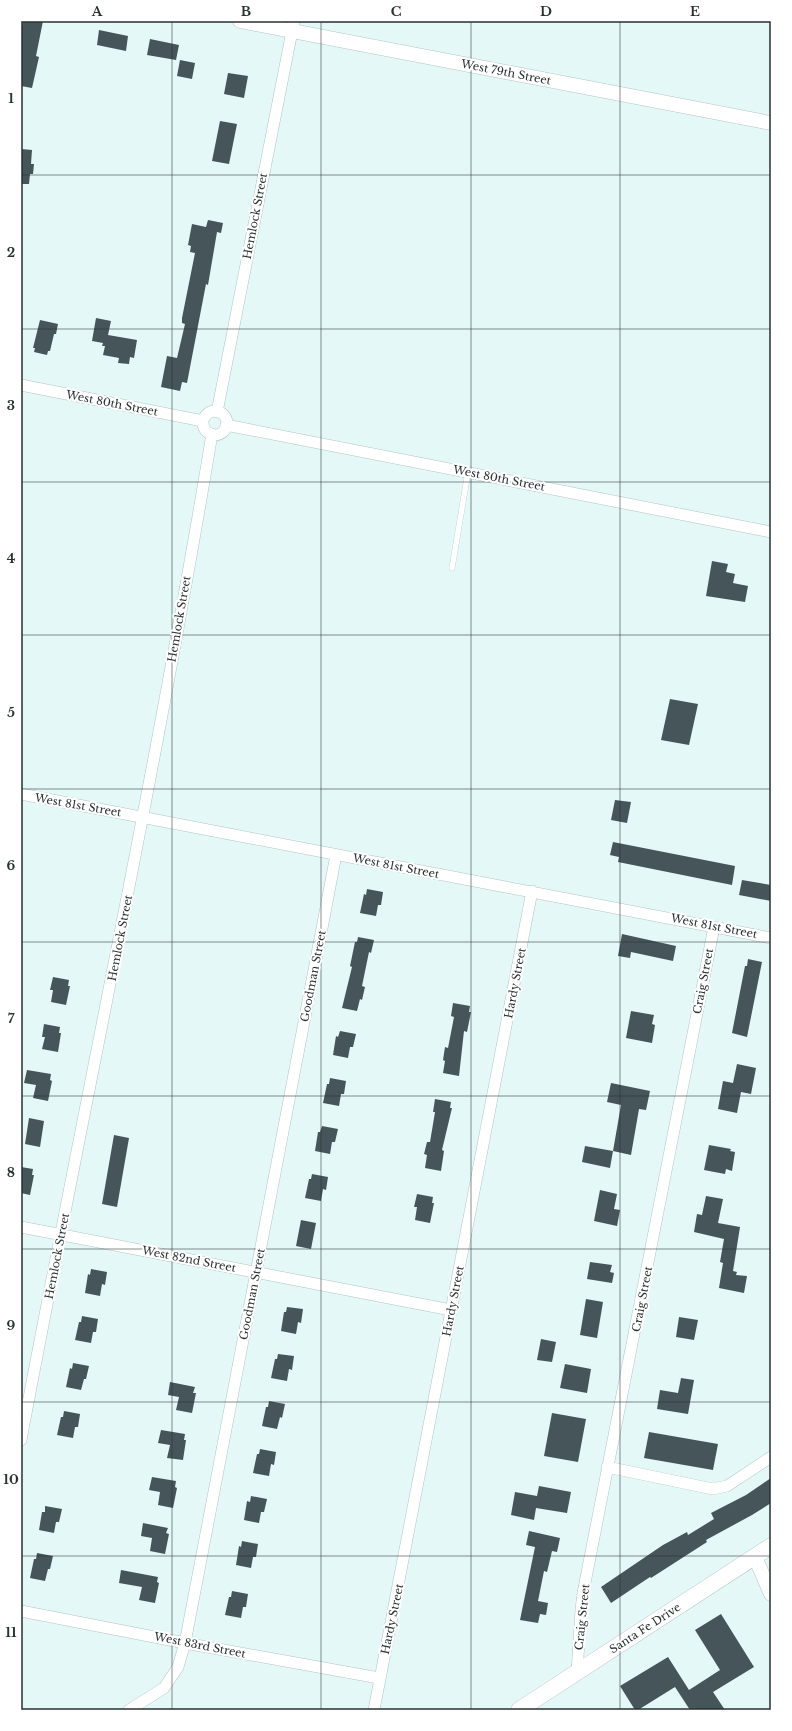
<svg xmlns="http://www.w3.org/2000/svg" width="792" height="1731" font-family="'Libre Baskerville',serif">
<rect width="100%" height="100%" fill="#e5f8f8"/>
<path fill="#46555a" d="M23,21H43L36,56L39,57L32,88L21,86V32Z
M99,30L128,36L126,51L97,45Z
M150,39L179,45L176,60L147,55Z
M180,60L195,63L192,79L177,76Z
M228,73L248,76L244,98L224,94Z
M220,121L237,124L229,164L212,161Z
M21,149L32,150L31,164H34L33,174H30L29,184H21Z
M208,220L223,223L221,233L217,232L208,285L206,284L187,383L182,382L180,391L161,387L167,356L177,358L185,324L182,323V318L195,253L190,252L191,246L188,245L192,224L206,227Z
M96,318L111,321L108,335L137,340L134,358L130,357L129,364L118,363L119,358L103,355L105,346H102L103,343L92,341Z
M40,320L58,324L56,334H54L50,351H48L47,355L34,352L35,348H33Z
M712,561L728,564L726,572L735,574L733,583L748,586L745,602L706,596Z
M670,699L698,704L689,745L661,740Z
M615,800L631,802L627,823L611,820Z
M613,842L735,866L732,885L618,862L619,857L610,855Z
M742,880L771,885V901L739,895Z
M367,889L383,892L381,905H378L376,916L360,913L364,894L366,895Z
M622,934L676,946L673,961L631,952L630,958L618,956Z
M358,937L374,940L371,953L369,952L362,986L365,987L362,1000L360,999L357,1011L342,1008L352,967L350,966L355,942H357Z
M748,959L762,962L747,1037L732,1033L745,966H747Z
M53,977L69,980L68,986H70L66,1005L51,1002L53,990H50Z
M453,1003L470,1006L469,1012H471L467,1032L464,1031L459,1076L443,1073L445,1061L443,1060L445,1047L448,1048L454,1017L451,1016Z
M631,1011L654,1015L652,1024L655,1025L652,1043L626,1038Z
M44,1024L60,1027L59,1033H61L58,1052L42,1049L45,1037H42Z
M340,1031L356,1034L353,1047H350L348,1058L333,1055L336,1036L338,1037Z
M737,1064L756,1068L751,1094L741,1092L737,1113L718,1109L723,1081L733,1083Z
M27,1070L51,1074L50,1080L52,1081L48,1101L33,1098L36,1085L24,1083Z
M330,1078L346,1081L344,1094H341L339,1106L323,1103L327,1084H329Z
M611,1083L650,1091L646,1110L639,1109L631,1155L613,1151L621,1105L607,1102Z
M435,1099L451,1102L450,1108H452L442,1150L444,1151L441,1171L425,1168L427,1155L424,1154L427,1142H430L435,1112H433Z
M29,1118L44,1121L40,1147L25,1144Z
M322,1126L338,1129L335,1142H332L330,1154L315,1151L318,1132H320Z
M114,1135L129,1138L117,1207L102,1204Z
M709,1145L731,1149L730,1151L735,1152L732,1171L726,1169L725,1174L704,1170Z
M585,1146L613,1151L610,1168L582,1162Z
M21,1167L33,1169L32,1175H34L30,1195L21,1193Z
M312,1174L328,1177L326,1190L323,1189L321,1201L305,1198L309,1179H311Z
M600,1190L617,1194L614,1209L620,1210L617,1226L594,1221Z
M417,1194L433,1197L432,1203H434L430,1223L415,1220L417,1207H414Z
M706,1196L723,1199L718,1223L740,1227L733,1271L737,1272L736,1275L747,1276L744,1293L719,1288L723,1263L720,1262L724,1239L694,1232L697,1214L702,1215Z
M301,1220L316,1223L311,1249L296,1246Z
M590,1262L612,1265L610,1272L614,1273L612,1283L587,1279Z
M91,1269L107,1272L105,1285L102,1284L100,1296L85,1293L88,1274L90,1275Z
M586,1299L603,1302L597,1338L580,1335Z
M287,1307L303,1309L301,1323L298,1322L296,1334L281,1331L284,1312H286Z
M82,1316L98,1319L96,1332H93L91,1343L75,1340L79,1322H81Z
M679,1317L698,1320L694,1340L676,1337Z
M541,1339L556,1342L552,1362L537,1360Z
M278,1354L294,1356L292,1370L289,1369L287,1381L271,1378L275,1359H277Z
M73,1363L89,1366L86,1379H84L81,1390L66,1387L70,1368L72,1369Z
M565,1364L591,1369L587,1393L560,1388Z
M681,1378L694,1380L688,1414L657,1409L660,1390L678,1393Z
M170,1382L195,1387L193,1393H196L192,1413L176,1410L179,1397L168,1395Z
M269,1401L285,1404L282,1418L280,1417L277,1429L262,1426L266,1407H268Z
M64,1411L80,1414L78,1427H75L73,1438L57,1435L61,1417H63Z
M552,1413L586,1419L578,1462L544,1456Z
M161,1430L185,1434L184,1440H186L183,1460L167,1458L170,1445L158,1443Z
M649,1432L718,1444L713,1470L644,1458Z
M260,1449L276,1452L274,1465L271,1464L269,1476L253,1473L257,1454H259Z
M152,1477L176,1481L175,1487L177,1488L173,1508L158,1505L160,1492L149,1490Z
M771,1478V1503L752,1515L706,1540L707,1542L651,1578L650,1577L611,1603L601,1587L663,1545L687,1532L688,1535L714,1519L711,1513L746,1495Z
M539,1486L571,1492L567,1513L536,1508L534,1520L511,1515L515,1492L537,1496Z
M251,1496L267,1499L264,1512H261L259,1523L244,1520L247,1501L250,1502Z
M45,1506L62,1509L59,1522H56L54,1533L39,1530L42,1512H45Z
M143,1523L168,1528L166,1533L169,1534L165,1554L150,1551L152,1538L141,1536Z
M529,1531L560,1538L557,1552L552,1551L547,1572L544,1571L538,1601L548,1603L546,1615L540,1614L538,1623L520,1620L535,1547L526,1545Z
M242,1541L258,1544L256,1557H253L251,1568L236,1565L239,1546L241,1547Z
M37,1553L53,1556L50,1569H48L45,1581L30,1578L34,1559H36Z
M121,1570L158,1577L157,1582L159,1583L155,1603L139,1600L142,1587L119,1583Z
M232,1591L248,1594L246,1607H243L241,1618L225,1615L229,1597H231Z
M721,1614L754,1667L713,1692L725,1710H690L675,1687L638,1710H635L620,1686L668,1657L689,1690L720,1670L695,1630Z"/>
<g fill="none" stroke-linecap="round" stroke-linejoin="round">
<g stroke="#b1c4c4" stroke-width="6">
<path id="service" d="M452,568L468,472"/>
</g>
<g stroke="#b1c4c4" stroke-width="12">
<path id="minor" d="M21,385L203,421
M203 423a12 12 0 1 1 24 0a12 12 0 1 1-24 0Z
M217,412L294,21
M226,425L771,532
M21,794L771,938
M21,1227L451,1310
M21,1440C84,1105 156,771 212,434
M607,1467L713,1489L727,1486L771,1457
M21,1611L185,1643L379,1678
M577,1672L581,1610L583,1593L714,927
M129,1710L164,1688L178,1667L185,1643L336,855
M374,1710L532,891"/>
</g>
<g stroke="#b1c4c4" stroke-width="15">
<path id="tertiary" d="M240,21L771,123
M755,1557L771,1594"/>
</g>
<g stroke="#b1c4c4" stroke-width="17">
<path id="secondary" d="M519,1710L771,1546"/>
</g>
<use href="#service" stroke="#fff" stroke-width="5.5"/>
<use href="#minor" stroke="#fff" stroke-width="11"/>
<use href="#tertiary" stroke="#fff" stroke-width="14"/>
<use href="#secondary" stroke="#fff" stroke-width="16"/>
</g>
<path fill="none" stroke="#293131" stroke-width="1" stroke-opacity="0.55" d="M172,21V1710M321,21V1710M471,21V1710M620,21V1710M21,175H771M21,329H771M21,482H771M21,635H771M21,789H771M21,942H771M21,1096H771M21,1249H771M21,1402H771M21,1556H771"/>
<g text-anchor="middle" stroke-width="4" stroke-linejoin="round" paint-order="stroke">
<g font-size="11" fill="#293131" stroke="#fff">
<text transform="translate(506 72) rotate(11)" y="4">West 79th Street</text>
<text transform="translate(255 216) rotate(-79)" y="4">Hemlock Street</text>
<text transform="translate(112 403) rotate(11)" y="4">West 80th Street</text>
<text transform="translate(499 478) rotate(11)" y="4">West 80th Street</text>
<text transform="translate(179 619) rotate(-80)" y="4">Hemlock Street</text>
<text transform="translate(78 805) rotate(10)" y="4">West 81st Street</text>
<text transform="translate(396 866) rotate(11)" y="4">West 81st Street</text>
<text transform="translate(714 926) rotate(11)" y="4">West 81st Street</text>
<text transform="translate(120 938) rotate(-79)" y="4">Hemlock Street</text>
<text transform="translate(313 976) rotate(-79)" y="4">Goodman Street</text>
<text transform="translate(703 981) rotate(-79)" y="4">Craig Street</text>
<text transform="translate(515 983) rotate(-79)" y="4">Hardy Street</text>
<text transform="translate(57 1256) rotate(-79)" y="4">Hemlock Street</text>
<text transform="translate(189 1259) rotate(11)" y="4">West 82nd Street</text>
<text transform="translate(252 1294) rotate(-79)" y="4">Goodman Street</text>
<text transform="translate(642 1299) rotate(-79)" y="4">Craig Street</text>
<text transform="translate(453 1301) rotate(-79)" y="4">Hardy Street</text>
<text transform="translate(582 1617) rotate(-84)" y="4">Craig Street</text>
<text transform="translate(392 1619) rotate(-78)" y="4">Hardy Street</text>
<text transform="translate(645 1628) rotate(-33)" y="4">Santa Fe Drive</text>
<text transform="translate(200 1645) rotate(11)" y="4">West 83rd Street</text>
</g>
</g>
<rect width="792" height="1731" fill="none" stroke="#ffffff" stroke-width="44"/>
<rect x="22" y="22" width="748" height="1687" fill="none" stroke="#293131" stroke-width="1.5"/>
<g font-size="13" text-anchor="middle" font-weight="bold" fill="#293131">
<text x="97" y="16">A</text>
<text x="246" y="16">B</text>
<text x="396" y="16">C</text>
<text x="546" y="16">D</text>
<text x="695" y="16">E</text>
<text x="11" y="103">1</text>
<text x="11" y="257">2</text>
<text x="11" y="410">3</text>
<text x="11" y="563">4</text>
<text x="11" y="717">5</text>
<text x="11" y="870">6</text>
<text x="11" y="1023">7</text>
<text x="11" y="1177">8</text>
<text x="11" y="1330">9</text>
<text x="11" y="1484">10</text>
<text x="11" y="1637">11</text>
</g>
</svg>
